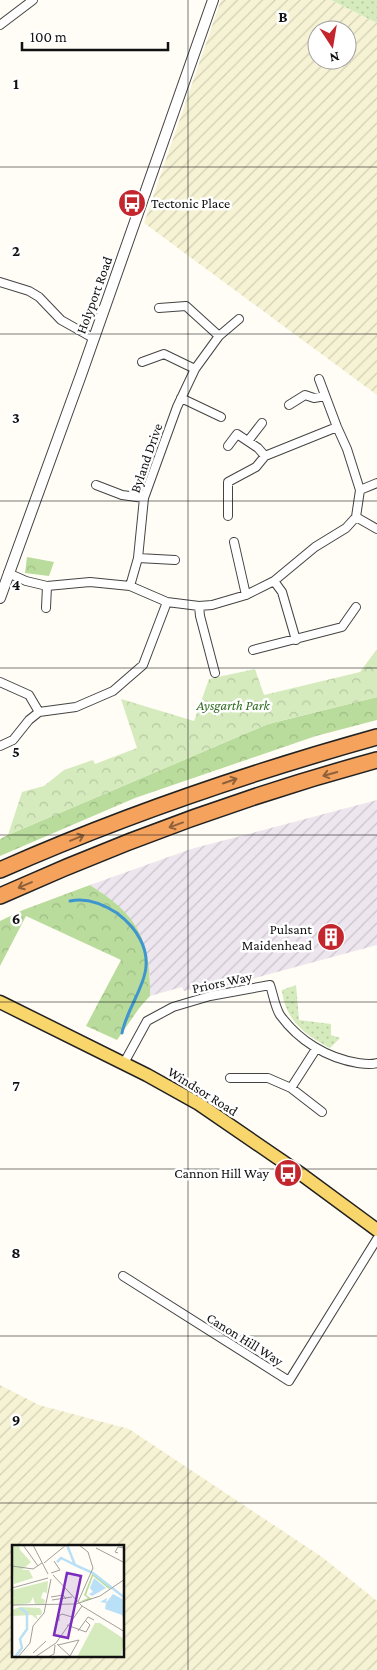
<svg xmlns="http://www.w3.org/2000/svg" width="377" height="1670" font-family="'Crimson Pro',serif">
<defs>
<pattern id="industrial-furrows" width="10" height="10" patternUnits="userSpaceOnUse" patternTransform="scale(1.25)"><rect width="10" height="10" fill="#eee6ef"/><path d="M-1 1l2-2M0 10L10 0M9 11l2-2" fill="none" stroke="#cbc4cc"/></pattern>
<pattern id="farmland-furrows" width="10" height="10" patternUnits="userSpaceOnUse" patternTransform="scale(1.25)"><rect width="10" height="10" fill="#f6f3d4"/><path d="M-1 1l2-2M0 10L10 0M9 11l2-2" fill="none" stroke="#d2cfb5"/></pattern>
<pattern id="grass-dots" width="8" height="8" patternUnits="userSpaceOnUse" patternTransform="scale(1.25)"><rect width="8" height="8" fill="#d5ebbd"/><path d="M2 2h.1M6 6h.1" fill="none" stroke="#b6c8a1" stroke-width="1.8" stroke-linecap="round"/></pattern>
<pattern id="forest-crowns" width="20" height="18" patternUnits="userSpaceOnUse" patternTransform="scale(1.25)"><rect width="20" height="18" fill="#b9dc9c"/><path d="M2 6a3 3 0 1 1 6 0M12 15a3 3 0 1 1 6 0" fill="none" stroke="#9ebc85"/></pattern>
<pattern id="park-crowns" width="20" height="18" patternUnits="userSpaceOnUse" patternTransform="scale(1.25)"><rect width="20" height="18" fill="#d5ebbd"/><path d="M2 6a3 3 0 1 1 6 0M12 15a3 3 0 1 1 6 0" fill="none" stroke="#b6c8a1"/></pattern>
</defs>
<rect width="100%" height="100%" fill="#fffdf5"/>
<path fill="url(#industrial-furrows)" d="M377,800V945L222,987L217,983L184,991L182,987L150,996V975L101,892L90,885L191,849Z"/>
<path fill="url(#farmland-furrows)" fill-rule="evenodd" d="M221,0H331L377,23V395L144,223ZM317,30H347V60H317Z
M0,1385L39,1405L129,1429L322,1557L377,1601V1670H0ZM14,1546H124V1656H14Z"/>
<path fill="url(#grass-dots)" d="M331,0H377V23Z
M296,985L299,1020L331,1024V1035L340,1038L330,1048C305,1035 285,1020 282,990Z"/>
<path fill="url(#forest-crowns)" d="M27,557L54,562L49,576L25,573Z
M377,697V720L316,736L135,798L0,856V839L8,835L268,724Z
M90,885C138,915 151,940 150,996L140,1007L117,1040L86,1026L121,960L26,916L0,966V921L23,910Z"/>
<path fill="url(#park-crowns)" d="M377,649V697L268,724L8,835L22,792L44,786L64,770L93,760L95,764L137,748L121,699L194,721L209,679L255,669L264,695L360,672Z"/>
<g fill="none" stroke-linecap="round" stroke-linejoin="round">
<path stroke="#3f96cf" stroke-width="3" d="M70,901C87,897 103,904 117,913C126,920 135,929 140,939C159,974 129,999 122,1033"/>
<g stroke="#444" stroke-width="10">
<path id="minor" d="M0,25L33,0
M0,282L29,291L39,297L61,320L93,338
M159,308L186,306L219,336
M142,362L164,354L195,369
M181,398L221,417
M289,405L305,395L314,398L325,396
M248,441L262,423
M228,446L237,434L258,448L265,456
M96,485L122,495L144,498
M360,490L377,483
M228,516V482L256,467L265,456L337,427
M356,517L377,529
M234,542L246,595
M138,558L175,560
M8,573L26,581L47,586L90,582L130,586L167,602L199,606L212,605L246,595L274,581L315,547L346,528L356,517L360,490L347,449L337,427L319,379
M274,581L282,592L296,640
M130,586L138,558L144,498L177,407L195,369L219,336L239,319
M199,606L200,616L215,673
M46,608L47,586
M253,650L342,627L356,607
M0,682L29,695L39,712
M0,746L13,740L29,720L39,712L76,707L113,691L143,665L167,602
M124,1063L147,1021L173,1007L210,996L270,985C273,994 275,1007 280,1015C299,1041 327,1058 358,1063C365,1064 370,1065 377,1063
M230,1078H268L291,1088L322,1112
M291,1088L316,1049
M123,1276L289,1381L377,1239"/>
</g>
<g stroke="#444" stroke-width="12">
<path id="tertiary" d="M0,598L81,375L213,0"/>
</g>
<g stroke="#222" stroke-width="15">
<path id="primary" d="M0,1002L147,1075L199,1104L301,1174L377,1230"/>
</g>
<g stroke="#222" stroke-width="18">
<path id="motorway" d="M0,870C122,816 248,773 377,737
M0,896C122,841 248,795 377,760"/>
</g>
<use href="#minor" stroke="#fff" stroke-width="8"/>
<use href="#tertiary" stroke="#fff" stroke-width="10"/>
<use href="#primary" stroke="#f9d66b" stroke-width="12"/>
<use href="#motorway" stroke="#f5a25d" stroke-width="15"/>
</g>
<defs><path id="oneway-shaft" d="M-6 0H5M1.5-3L5.5 0L1.5 3" fill="none" stroke-width="1.6" stroke-linecap="round" stroke-linejoin="round" transform="scale(1.25)"/></defs>
<g stroke="#8e613b">
<use href="#oneway-shaft" transform="translate(330 774) rotate(164)"/>
<use href="#oneway-shaft" transform="translate(230 781) rotate(-19)"/>
<use href="#oneway-shaft" transform="translate(176 825) rotate(160)"/>
<use href="#oneway-shaft" transform="translate(77 838) rotate(-22)"/>
<use href="#oneway-shaft" transform="translate(25 885) rotate(157)"/>
</g>
<path fill="none" stroke="#111" stroke-width="1" stroke-opacity="0.55" d="M188,0V1670M0,167H377M0,334H377M0,501H377M0,668H377M0,835H377M0,1002H377M0,1169H377M0,1336H377M0,1503H377"/>
<defs>
<g id="bus-disc" transform="scale(1.4375)"><circle r="9.5" fill="#c4262e" stroke="#fff"/><path d="M-5-6H5V4H4V6H2V4H-2V6H-4V4H-5ZM-3.5-4V0h7V-4ZM-3.5 1.2v1.5H-2V1.2ZM2 1.2v1.5H3.5V1.2Z" fill="#fff"/></g>
<g id="building-disc" transform="scale(1.4375)"><circle r="9.5" fill="#c4262e" stroke="#fff"/><path d="M-4-6H4V6H1V3H-1V6H-4ZM-2.5-4.3h1.7v1.8h-1.7ZM.8-4.3h1.7v1.8H.8ZM-2.5-1h1.7V.8h-1.7ZM.8-1h1.7V.8H.8Z" fill="#fff"/></g>
</defs>
<g fill-rule="evenodd">
<use href="#bus-disc" x="132" y="203"/>
<use href="#building-disc" x="331" y="937"/>
<use href="#bus-disc" x="288" y="1173"/>
</g>
<g text-anchor="middle" stroke-width="5" stroke-linejoin="round" paint-order="stroke">
<g font-size="14" fill="#111" stroke="#fff" text-anchor="end">
<text x="151" y="208" text-anchor="start">Tectonic Place</text>
<text x="312" y="934">Pulsant<tspan x="312" dy="16">Maidenhead</tspan></text>
<text x="269" y="1178">Cannon Hill Way</text>
</g>
<g font-size="14" fill="#111" stroke="#fff">
<text transform="translate(94 295) rotate(-70)" y="5">Holyport Road</text>
<text transform="translate(146 458) rotate(-71)" y="5">Byland Drive</text>
<text transform="translate(222 982) rotate(-12)" y="5">Priors Way</text>
<text transform="translate(203 1091) rotate(32)" y="5">Windsor Road</text>
<text transform="translate(245 1339) rotate(32)" y="5">Canon Hill Way</text>
</g>
<g font-size="14" font-style="italic" fill="#2f6b1f" stroke="#fff">
<text x="233" y="710">Aysgarth Park</text>
</g>
</g>
<g transform="translate(12 1545)">
<rect width="112" height="112" fill="#fffdf5"/>
<path d="M0,0H7L8,5L19,17L10,25H17L21,33L2,39ZM36,36L35,48L31,47L29,53L33,55L32,60L23,59L21,52L18,58L0,61V52L4,53L0,51V45ZM8,62L28,63L30,67L29,70H24L26,75L20,70L0,71V65ZM83,78H88L112,94L109,112H65Z" fill="#d5ebbd"/>
<path d="M81,27L100,42L97,44L81,31L74,50L80,54L67,57L76,53L72,50Z" fill="#b9dc9c"/>
<path d="M82,33L94,43L80,51L77,49L81,47L78,43ZM101,49L112,55V76L110,70L93,64L94,58L88,57L95,53L94,58Z" fill="#b9e0f7"/>
<path fill="none" stroke="#b9e0f7" stroke-width="2.5" d="M55,0L63,20L81,28L113,53M45,17L49,13L63,20M3,112L10,103L8,94L15,84V68L8,63"/>
<path fill="none" stroke="#a09f9a" stroke-width="1" d="M11,0L26,21M21,0L36,29M84,3L113,18M106,8L103,7L106,2L113,3M32,18L54,0M0,21L21,24L30,18M39,28L48,25L42,16M41,30L70,61L113,87M0,43L36,33M39,52L51,50L54,54M40,55L60,52M66,57L81,23L76,7L67,0M0,60L64,59L88,51L113,34M47,76V71L50,69L60,72M55,80L74,87L78,80L74,76M66,86L76,72L82,75M45,99L59,112M46,100L67,95L58,111M21,108L34,96M6,112L18,98L21,81L32,68L39,34M23,112L44,98L70,61M36,112L42,109L43,100"/>
<path fill="#7b2cbf" fill-opacity="0.15" stroke="#7b2cbf" stroke-width="2.5" d="M55,28L69,31L56,93L42,90Z"/>
<rect width="112" height="112" fill="none" stroke="#111" stroke-width="2.5"/>
</g>
<g font-size="16" text-anchor="middle" font-weight="bold" fill="#111" stroke="#fff" stroke-width="5" stroke-linejoin="round" paint-order="stroke">
<text x="283" y="22">B</text>
<text x="16" y="89">1</text>
<text x="16" y="256">2</text>
<text x="16" y="423">3</text>
<text x="16" y="590">4</text>
<text x="16" y="757">5</text>
<text x="16" y="924">6</text>
<text x="16" y="1091">7</text>
<text x="16" y="1258">8</text>
<text x="16" y="1425">9</text>
</g>
<g transform="translate(332 45) rotate(168)"><circle r="24" fill="#ffffff" stroke="#a0a0a0"/>
<path d="M0-4L9 19L0 12L-9 19Z" fill="#c4262e"/>
<text y="-8" font-size="14" font-weight="bold" text-anchor="middle" fill="#111111">N</text>
</g>
<path d="M22 42v8h146v-8" fill="none" stroke="#111111" stroke-width="2.5"/>
<text x="30" y="42" font-size="15" fill="#111111" stroke="#ffffff" stroke-width="4" paint-order="stroke">100 m</text>
</svg>
